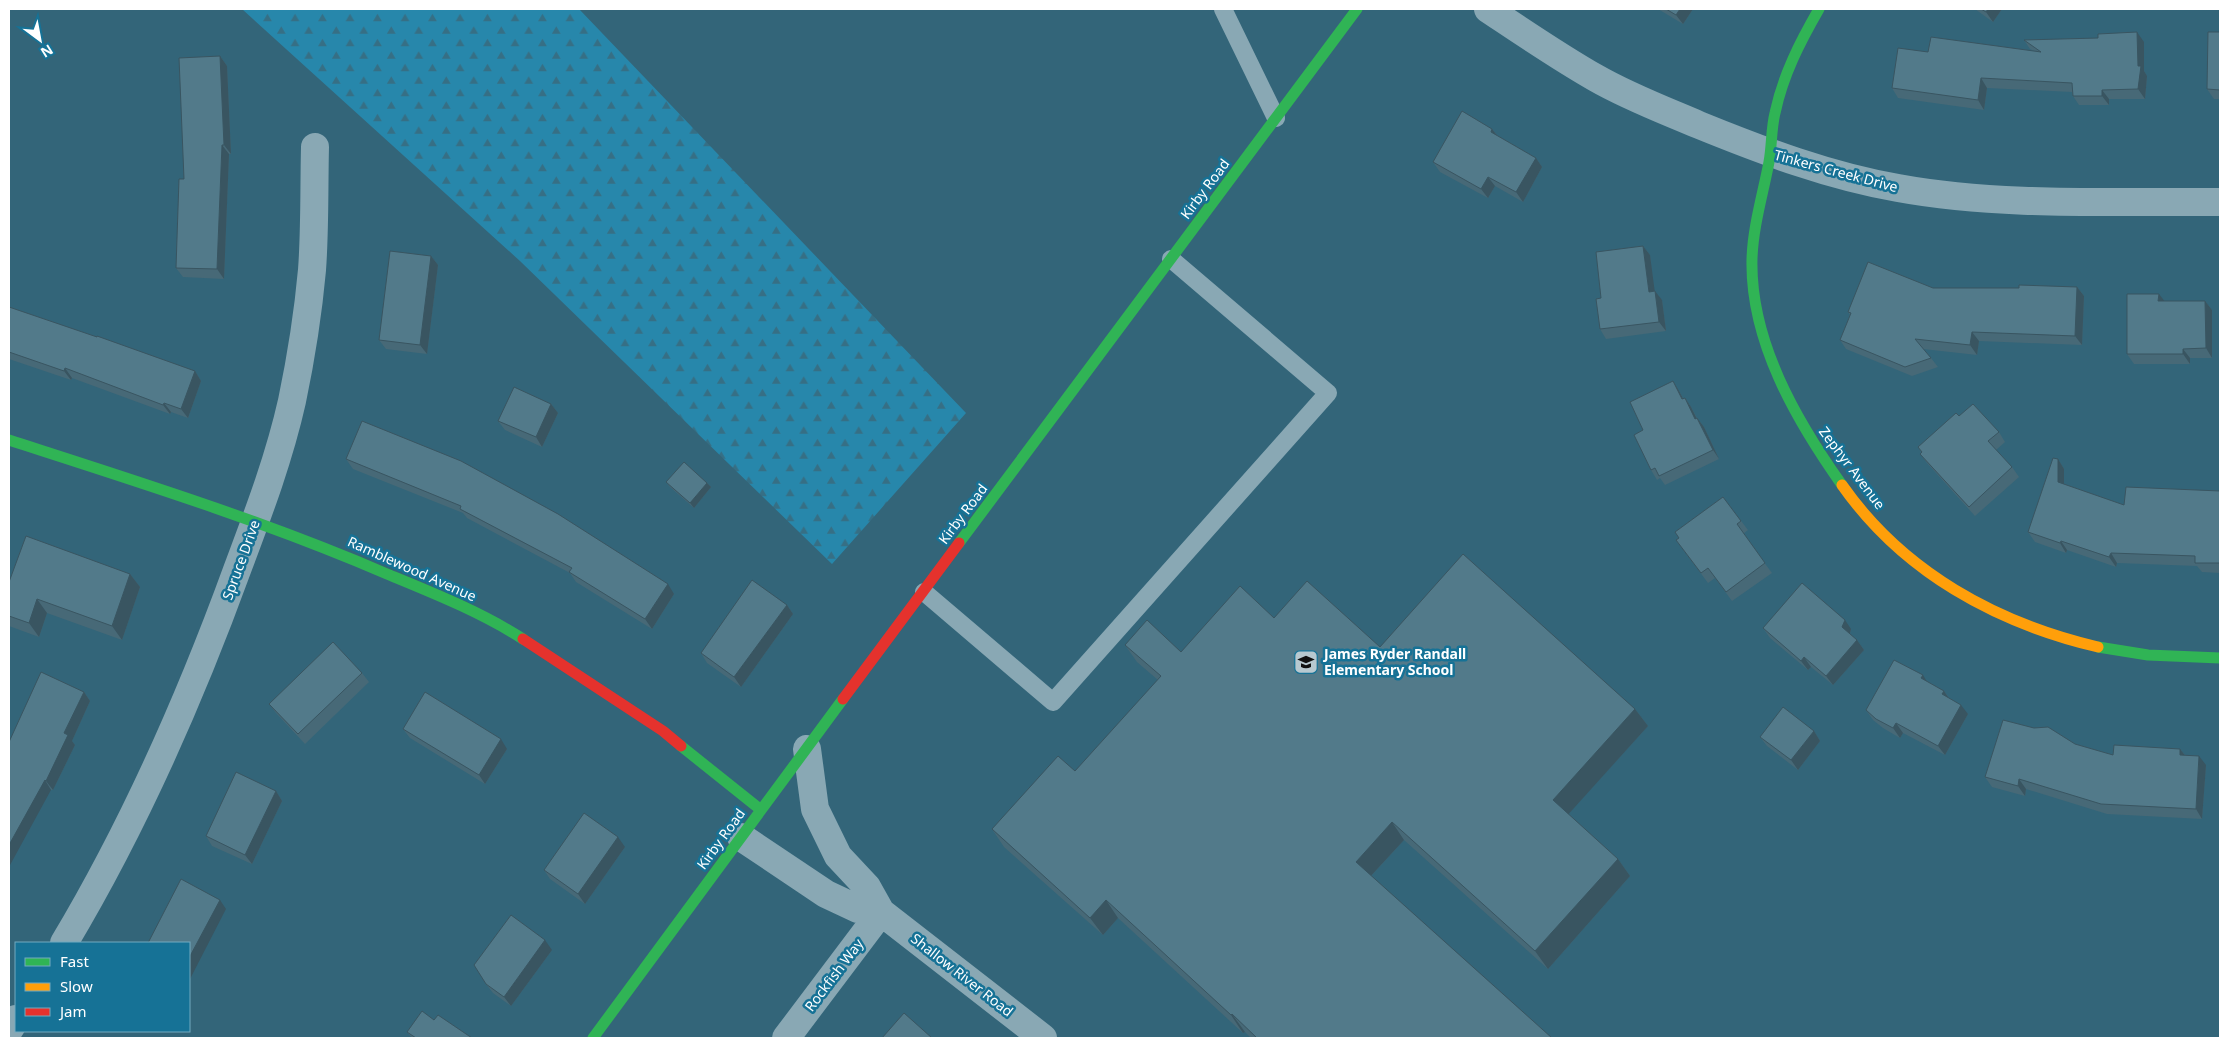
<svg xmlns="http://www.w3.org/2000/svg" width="2229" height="1047" font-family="'Noto Sans',sans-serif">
<defs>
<pattern id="forest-firs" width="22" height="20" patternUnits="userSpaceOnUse" patternTransform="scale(1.25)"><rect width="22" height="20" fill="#2787ab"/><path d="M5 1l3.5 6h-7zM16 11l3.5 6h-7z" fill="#366f85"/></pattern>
</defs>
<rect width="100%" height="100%" fill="#336579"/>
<path fill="url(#forest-firs)" d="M242,9H579L966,413L832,564L520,261Z"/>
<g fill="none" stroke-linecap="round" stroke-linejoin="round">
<path stroke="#89a8b4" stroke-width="18" d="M1223,9L1276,118
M924,592L1053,702L1328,393L1171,259"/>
<path stroke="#89a8b4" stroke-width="28" d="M1488,9C1524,33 1559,57 1596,78C1629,97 1664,110 1699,125C1763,151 1829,176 1898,188C2001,207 2116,201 2220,202
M807,749L815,809L838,856L867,887L881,912L1043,1038
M741,837L826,894L858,909L881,912
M64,943C134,826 190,699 237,570C258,514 279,459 292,401C301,358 308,314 312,270C315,230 314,188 315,147
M9,1030L16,1019
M786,1038L881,912"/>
<path stroke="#30b455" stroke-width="11" d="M1819,9C1800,42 1783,75 1775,113C1771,129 1772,146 1769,162C1763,194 1753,226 1752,259C1750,341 1796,420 1842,485
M9,440C136,481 264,521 387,574C433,593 481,612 523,639
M959,543L1357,9
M2098,647L2148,655L2220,658
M681,746L761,810
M593,1038L843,699"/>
<path stroke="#ff9f0a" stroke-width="11" d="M1842,485C1903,572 1996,623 2098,647"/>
<path stroke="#e5322d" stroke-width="11" d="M523,639L663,731L681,746
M843,699L959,543"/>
</g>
<path fill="#476977" d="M1658,9H1693L1683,24Z
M1975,9H2002L1993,22Z
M2220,32V99H2214L2207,89Z
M2024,40L2144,42V71L2147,76L2145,99H2109V105H2079L2073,96L2072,92L1987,88L1984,110L1898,98L1892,88L1928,52L2034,51L2030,49Z
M220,56L227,66L231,154H229L224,279L183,277L176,268L184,179Z
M1492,129L1498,136L1536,158L1542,167L1523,202L1495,186L1488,198L1440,172L1433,162Z
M1643,246L1650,255L1654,291L1662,300L1666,331L1606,339L1600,329L1601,298Z
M431,256L438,265L427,354L386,349L379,340Z
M2077,287L2084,296L2082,345L1979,341L1977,355L1923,349L1931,358L1938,367L1912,376L1846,349L1840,340L1850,315L1848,312L1933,288H2019Z
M2164,301H2205L2212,310V358H2190V364H2134L2127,354Z
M9,307L195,371L201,381L188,418L171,412L170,414L72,378L71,380L9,359Z
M1673,381L1679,391L1683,398H1685L1691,407L1697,418L1704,427L1719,459L1665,485L1660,478L1657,480L1651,470L1643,430Z
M551,404L558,413L542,447L505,430L498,421Z
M1959,416L1999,432L2005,442L1996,450L2012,467L2019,477L1975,516L1927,463L1920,454L1921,452L1918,447Z
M346,459L461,461L674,594L652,629L576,582L570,573L467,518L463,513L353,469Z
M2058,459L2064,469V484L2124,505L2220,491V573L2202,572L2197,566L2117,563L2116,567L2067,550L2066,553L2035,542L2028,532Z
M666,482L707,483L711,487L694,508L670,487Z
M1723,497L1748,530L1743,534L1772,573L1732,601L1715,578L1708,583L1676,540L1679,538L1675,532Z
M130,574L140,587L122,640L47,613L39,637L9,626V582Z
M787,605L793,614L741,687L707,663L701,653Z
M1274,618L1380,647L1635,709L1648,726L1568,814L1618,859L1630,876L1548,969L1404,840L1371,876L1552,1038H1251L1245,1032L1243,1033L1118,918L1103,935L1004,847L992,829L1075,771L1158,680L1137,662L1125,645L1181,652Z
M1763,628L1851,629L1850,634L1857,640L1864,650L1833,685L1811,667L1808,670L1770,638Z
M362,673L369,682L305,744L276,713L269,704Z
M1927,682L1944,691L1949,698L1968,714L1945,755L1903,733L1900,738L1883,728L1873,720L1866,710Z
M84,692L90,701L72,741L75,745L53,790H51L9,742Z
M403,729L507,749L485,784L410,738Z
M1814,731L1820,741L1798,770L1767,746L1760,737Z
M2075,744L2113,755L2180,749L2185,755L2206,765L2202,819L2107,814L2026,789L2025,796L1992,787L1985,777Z
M276,791L282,801L252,864L212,846L206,836Z
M625,847L585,904L550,879L544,870Z
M552,950L511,1006L493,993L486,984Z
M407,1032L472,1038H412Z"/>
<path fill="#395561" d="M1680,9H1693L1683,24L1676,15Z
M1988,9H2002L1993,22L1986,12Z
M2137,32L2144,42V71L2147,76L2145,99L2138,89Z
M220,56L227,66L231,154L224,145Z
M1981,78L1987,88L1984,110L1978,100Z
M2102,90L2109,99V105L2102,96Z
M1492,129L1499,138L1491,132Z
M222,145L229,154L224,279L217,269Z
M1536,158L1542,167L1523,202L1516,192Z
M1488,177L1495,186L1488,198L1481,189Z
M1643,246L1650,255L1656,301L1649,292Z
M431,256L438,265L427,354L420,345Z
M2077,287L2084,296L2082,345L2075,336Z
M1655,291L1662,300L1666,331L1659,322Z
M2159,294L2166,303L2158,301Z
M2205,301L2212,310V358L2206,348Z
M1972,332L1979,341L1977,355L1970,345Z
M2183,349L2190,358V364L2183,354Z
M65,368L72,378L71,380L64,371Z
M195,371L201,381L188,418L181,409Z
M1673,381L1679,391L1688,408L1682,399Z
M1685,398L1691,407L1702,429L1695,419Z
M164,403L171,412L170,414L163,405Z
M551,404L558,413L542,447L536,437Z
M1697,418L1704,427L1719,459L1713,450Z
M2058,459L2064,469V492L2058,482Z
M707,483L711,487L694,508L690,503Z
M2061,541L2067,550L2066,553L2060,543Z
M2111,553L2117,563L2116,567L2109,557Z
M130,574L140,587L122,640L112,626Z
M668,584L674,594L652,629L645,619Z
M37,599L47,613L39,637L29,623Z
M787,605L793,614L741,687L734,677Z
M1845,620L1851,629L1849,637L1842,627Z
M1857,640L1864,650L1833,685L1826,676Z
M1804,657L1811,667L1808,670L1801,661Z
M1923,675L1929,685L1921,678Z
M1944,691L1950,700L1942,694Z
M84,692L90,701L72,741L75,745L53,790L46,781L64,733Z
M1961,705L1968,714L1945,755L1938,746Z
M1635,709L1648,726L1565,818L1553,800Z
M1896,723L1903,733L1900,738L1893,728Z
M1814,731L1820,741L1798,770L1791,760Z
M501,739L507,749L485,784L479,775Z
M2180,749L2187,758L2180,755Z
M2199,756L2206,765L2202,819L2196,809Z
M2019,779L2026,789L2025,796L2018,786Z
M45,780L51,790L9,867V845Z
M276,791L282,801L252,864L245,855Z
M1392,822L1404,840L1368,879L1356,862Z
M618,837L625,847L585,904L578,894Z
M1618,859L1630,876L1548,969L1535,951Z
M220,900L226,909L189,981V958Z
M1106,900L1118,918L1103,935L1090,918Z
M545,940L552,950L511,1006L504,997Z
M1232,1014L1245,1032L1243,1033L1231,1015Z"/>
<path fill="#527a8a" stroke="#395561" d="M1666,9H1680L1676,15Z
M1981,9H1988L1986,12Z
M2137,32L2138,66H2141L2138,89L2102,90V96H2073L2072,83L1981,78L1978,100L1892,88L1898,48L1928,52L1931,37L2041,52L2024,40L2098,38V34Z
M2208,32H2220V90L2207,89Z
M220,56L224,145H222L217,269L176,268L179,179H184L179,58Z
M1462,111L1492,129L1491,132L1536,158L1516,192L1488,177L1481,189L1433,162Z
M1643,246L1649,292L1655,291L1659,322L1600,329L1596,299L1601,298L1596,252Z
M390,251L431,256L420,345L379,340Z
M1868,262L1933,288H2019V285L2077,287L2075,336L1972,332L1970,345L1915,339L1931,358L1905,367L1840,340L1851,313L1848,312Z
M2127,294H2159L2158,301H2205L2206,348L2183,349V354H2127Z
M9,307L97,337V336L195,371L181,409L164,403L163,405L65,368L64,371L9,352Z
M1673,381L1682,399L1685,398L1695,419L1697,418L1713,450L1659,476L1655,468L1651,470L1634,435L1643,430L1630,402Z
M514,387L551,404L536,437L498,421Z
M1973,404L1999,432L1988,441L2012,467L1969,507L1920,454L1922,452L1918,447L1956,413L1959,416Z
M362,421L461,461L558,514L668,584L645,619L569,572L572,568L460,509L461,506L346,459Z
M2053,458L2058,459V482L2124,505L2126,487L2220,491V563H2195V556L2111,553L2109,557L2061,541L2060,543L2028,532Z
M684,462L707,483L690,503L666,482Z
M1723,497L1741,521L1737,524L1765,563L1726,592L1708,568L1701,573L1676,540L1679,538L1675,532Z
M26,536L130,574L112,626L37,599L29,623L9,616V582Z
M1463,554L1635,709L1553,800L1618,859L1535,951L1392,822L1356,862L1552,1038H1257L1232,1014L1231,1015L1106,900L1090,918L992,829L1058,756L1075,771L1161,676L1125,645L1147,620L1181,652L1240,586L1274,618L1307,581L1380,647Z
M752,580L787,605L734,677L701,653Z
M1802,583L1845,620L1842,627L1857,640L1826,676L1804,657L1801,661L1763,628Z
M333,642L362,673L298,734L269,704Z
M1894,660L1923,675L1921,678L1944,691L1942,694L1961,705L1938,746L1896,723L1893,728L1876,719L1866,710Z
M41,672L84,692L64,733L68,735L46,781L45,780L9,845V742Z
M425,692L501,739L479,775L403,729Z
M1783,707L1814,731L1791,760L1760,737Z
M2003,720L2034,728L2048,727L2075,744L2113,755L2114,745L2180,749V755L2199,756L2196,809L2101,804L2019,779L2018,786L1985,777Z
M236,772L276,791L245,855L206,836Z
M584,813L618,837L578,894L544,870Z
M181,879L220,900L189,958V943H148Z
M511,915L545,940L504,997L486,984L474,965Z
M422,1011L434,1020L438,1015L472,1038H416L407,1032Z
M904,1013L932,1038H882Z"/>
<defs>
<g id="school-square" transform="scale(1.25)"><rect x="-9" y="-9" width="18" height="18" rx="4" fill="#b8c9d0" stroke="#167296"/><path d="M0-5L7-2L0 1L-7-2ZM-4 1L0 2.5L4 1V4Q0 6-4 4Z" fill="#111"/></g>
</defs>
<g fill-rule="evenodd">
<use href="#school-square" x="1306" y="662"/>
</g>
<g text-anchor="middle" stroke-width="5" stroke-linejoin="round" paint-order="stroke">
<g font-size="14" fill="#fff" stroke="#167296">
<text transform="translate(1836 171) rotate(15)" y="5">Tinkers Creek Drive</text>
<text transform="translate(1205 189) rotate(-53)" y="5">Kirby Road</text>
<text transform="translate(1852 468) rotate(53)" y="5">Zephyr Avenue</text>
<text transform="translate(963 514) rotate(-53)" y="5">Kirby Road</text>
<text transform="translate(241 560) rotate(-70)" y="5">Spruce Drive</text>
<text transform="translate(412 569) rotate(24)" y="5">Ramblewood Avenue</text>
<text transform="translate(721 839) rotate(-54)" y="5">Kirby Road</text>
<text transform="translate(834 975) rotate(-53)" y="5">Rockfish Way</text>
<text transform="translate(962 975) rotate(38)" y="5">Shallow River Road</text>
</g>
<g font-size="14" font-weight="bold" fill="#fff" stroke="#167296" text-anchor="start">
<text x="1324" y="659">James Ryder Randall<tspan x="1324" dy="16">Elementary School</tspan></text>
</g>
</g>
<rect width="2229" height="1047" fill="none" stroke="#ffffff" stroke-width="20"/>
<rect x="15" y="942" width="175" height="90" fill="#167296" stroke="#73aac0"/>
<rect x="25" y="958" width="25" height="8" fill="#30b455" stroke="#73aac0"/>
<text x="60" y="967" font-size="15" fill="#ffffff">Fast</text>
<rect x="25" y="983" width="25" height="8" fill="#ff9f0a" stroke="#73aac0"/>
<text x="60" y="992" font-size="15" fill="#ffffff">Slow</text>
<rect x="25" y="1008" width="25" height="8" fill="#e5322d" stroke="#73aac0"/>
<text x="60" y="1017" font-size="15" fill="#ffffff">Jam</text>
<g transform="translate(40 40) rotate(148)" stroke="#167296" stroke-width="4" paint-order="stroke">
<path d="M0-4L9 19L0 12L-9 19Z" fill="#ffffff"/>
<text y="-8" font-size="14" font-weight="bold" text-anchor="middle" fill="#ffffff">N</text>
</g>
</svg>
